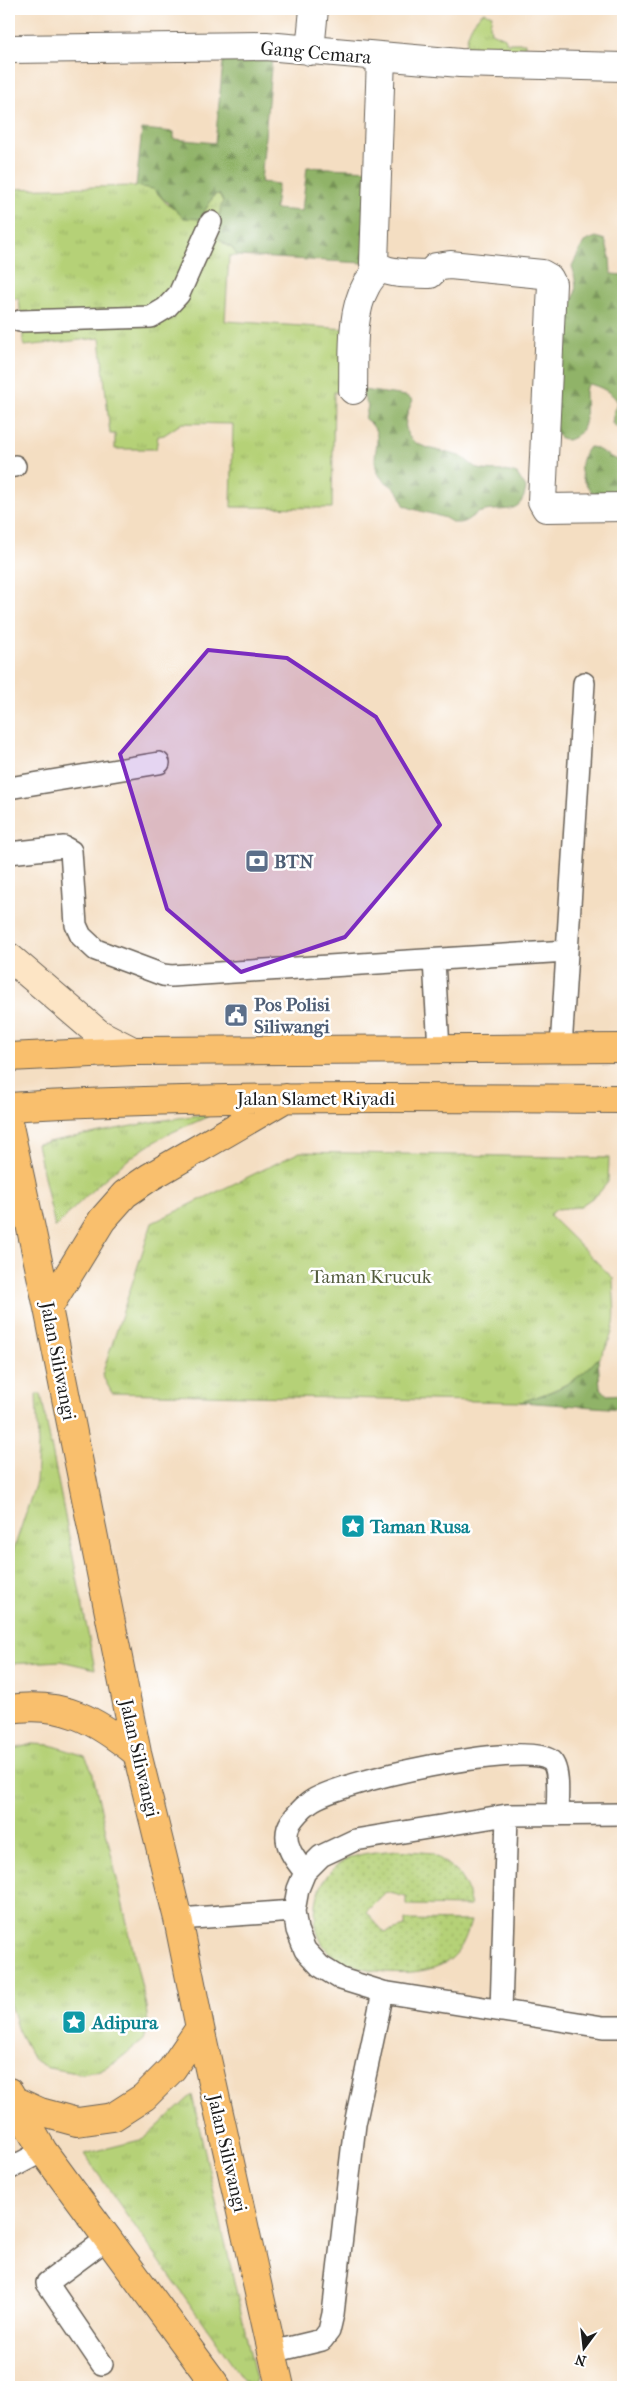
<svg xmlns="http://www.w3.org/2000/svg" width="632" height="2396" font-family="'IM FELL French Canon',serif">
<defs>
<pattern id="grass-tufts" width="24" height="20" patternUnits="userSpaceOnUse" patternTransform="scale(1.25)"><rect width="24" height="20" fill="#b5d177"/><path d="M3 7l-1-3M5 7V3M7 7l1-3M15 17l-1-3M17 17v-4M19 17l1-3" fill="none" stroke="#9bb366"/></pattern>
<pattern id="forest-firs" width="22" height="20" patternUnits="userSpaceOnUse" patternTransform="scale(1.25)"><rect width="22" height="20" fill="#90b368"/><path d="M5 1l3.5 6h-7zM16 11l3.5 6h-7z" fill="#759155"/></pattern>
<pattern id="garden-dots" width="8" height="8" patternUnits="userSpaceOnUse" patternTransform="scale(1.25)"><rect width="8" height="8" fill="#b5d177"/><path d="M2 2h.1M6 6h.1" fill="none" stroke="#9bb366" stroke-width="1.8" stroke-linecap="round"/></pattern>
</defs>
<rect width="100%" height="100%" fill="#fff"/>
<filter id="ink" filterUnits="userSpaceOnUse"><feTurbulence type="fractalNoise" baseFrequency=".02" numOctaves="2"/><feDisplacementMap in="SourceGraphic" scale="10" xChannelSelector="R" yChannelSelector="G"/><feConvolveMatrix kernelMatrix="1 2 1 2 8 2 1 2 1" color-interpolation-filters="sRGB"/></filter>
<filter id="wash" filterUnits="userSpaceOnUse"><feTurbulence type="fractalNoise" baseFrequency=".0096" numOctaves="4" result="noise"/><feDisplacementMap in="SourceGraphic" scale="20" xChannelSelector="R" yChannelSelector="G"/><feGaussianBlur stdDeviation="1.12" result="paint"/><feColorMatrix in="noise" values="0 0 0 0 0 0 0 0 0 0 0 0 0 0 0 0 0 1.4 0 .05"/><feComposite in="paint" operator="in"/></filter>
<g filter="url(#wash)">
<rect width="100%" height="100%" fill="#f4dec2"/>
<path fill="url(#grass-tufts)" stroke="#68764a" d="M484,12L492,15L490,25L491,32L505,38L507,43H525L524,56L466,55C465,38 470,22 484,12Z
M136,186L153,188L167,204L200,219L214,195L219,194L223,201L220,214L223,243L232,248L238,256H229L225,321L348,329L346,392H334L332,508L231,507L233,424L182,423L164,435L158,436L156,449H115V434H110L100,338L24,346L19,299H9V189Z
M206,1114L207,1117C192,1124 175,1130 161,1138C120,1161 87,1194 55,1228L37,1144L158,1121Z
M300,1152L609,1158L608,1182L598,1194L579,1207L557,1209L549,1215L613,1278C613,1292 616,1310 614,1324C605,1372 562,1389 521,1402L112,1393L102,1375L152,1223Z
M36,1394H41L95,1669L61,1661L9,1664V1564L36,1482L38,1445Z
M33,1744L51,1745L85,1756L92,1770L146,2006L148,2024L143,2040L117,2061L100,2070L83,2074L48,2068L34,2060L17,2028L9,2001V1750Z
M192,2095L256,2379L253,2386L244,2381L84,2154L144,2139Z"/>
<path fill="url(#forest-firs)" stroke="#566842" d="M224,52L272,56L261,182L278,184L275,209L302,211L307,167L371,170L364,263L238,256L232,248L216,237L215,229L223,201L219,194L214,195L200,219L184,218L153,189L136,186L142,129L174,132V139L215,143Z
M596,237L605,240L610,257L611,274L623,275V432L612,423L614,410L618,403C614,393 599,386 589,384L586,387L585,392C585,409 590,435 567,440L559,437L553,430L556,315C579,302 578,289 572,266L584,242Z
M363,390L406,396L413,400C390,447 425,446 459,456C466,458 471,466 479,469C489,472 504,469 517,474L526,488C521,518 502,506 481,512C472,514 467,524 456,523C451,523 447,518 442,517C430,513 417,511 405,506C401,501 402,496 398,492C392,484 383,483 378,473C368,452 389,435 365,419L368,406L362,394Z
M589,447C600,447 608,459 620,460L623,456V492L594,495C580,478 575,465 589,447Z
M598,1358L600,1387L607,1395L623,1394V1409L521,1402C555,1391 574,1385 598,1358Z"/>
<path fill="url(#garden-dots)" stroke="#68764a" d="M397,1850L433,1853L457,1872L466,1886L471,1906L406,1905V1897L386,1892L366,1912L385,1933L405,1927V1920L471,1921C467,1934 463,1948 452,1958C427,1980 362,1975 335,1957C303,1936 312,1876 345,1860C361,1852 379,1852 397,1850Z"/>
</g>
<g filter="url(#ink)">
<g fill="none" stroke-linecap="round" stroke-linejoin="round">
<g stroke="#686056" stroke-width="24">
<path id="service" d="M20,321L151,317L166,308L179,294L211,222
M9,467L15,466
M9,788L159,763
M9,853L64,847L71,851L76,925L81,936L96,950L163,975L171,976L567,951
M434,960L439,1049
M561,1048L584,683
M623,1814L507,1815L355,1840L321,1856L305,1872L298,1889L294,1911L297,1930L305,1950L320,1966L341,1979L383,1992L603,2027H623
M305,1872C295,1860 283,1845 288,1828C291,1819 303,1807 310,1802C338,1781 522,1741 550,1760C561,1767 557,1802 557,1815
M178,1919L294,1911
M501,2011L507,1815
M9,2169L43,2151
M272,2352L322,2340L329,2331L333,2314L355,2124L383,1992
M102,2364L47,2283L108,2238"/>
</g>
<g stroke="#686056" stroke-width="30">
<path id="minor" d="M9,49L266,46L460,63L623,67
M310,51L314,9
M381,57L374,263C386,276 414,273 430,274L436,267L450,265L542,274L549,278L552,284L542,501L546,508L623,507
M353,390C354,359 350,314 366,286C369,280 375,273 380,268"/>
</g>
<g stroke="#686056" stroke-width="30">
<path id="secondary" d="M9,957L98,1033L133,1051"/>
</g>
<g stroke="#686056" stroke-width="30">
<path id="trunk" d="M9,1057L133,1051L623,1048
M9,1107C214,1095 418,1098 623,1099
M9,1126L48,1308L137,1753L178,1919L200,2028L280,2387
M48,1308L102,1220L125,1194L150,1177L286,1098
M9,1709C63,1701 96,1720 137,1753
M9,2092L43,2151L217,2387
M14,2100L40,2112L77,2122L113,2117L144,2097L172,2069L200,2028"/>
</g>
<use href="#service" stroke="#fff" stroke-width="21"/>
<use href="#minor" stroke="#fff" stroke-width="28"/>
<use href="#secondary" stroke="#fde5c5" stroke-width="28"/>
<use href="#trunk" stroke="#f9bf6d" stroke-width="28"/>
</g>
</g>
<path fill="#7b2cbf" fill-opacity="0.2" stroke="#7b2cbf" stroke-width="4" stroke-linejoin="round" d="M208,650L287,658L376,717L440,825L345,937L241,972L167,909L120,754Z"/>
<defs>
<g id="bank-square" transform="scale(1.25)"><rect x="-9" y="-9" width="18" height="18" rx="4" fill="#5c6f8a" stroke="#fff"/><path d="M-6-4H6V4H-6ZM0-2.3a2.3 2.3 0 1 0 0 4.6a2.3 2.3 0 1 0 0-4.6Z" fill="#fff"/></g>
<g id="civic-square" transform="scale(1.25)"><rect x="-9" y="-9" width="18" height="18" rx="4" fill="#5c6f8a" stroke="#fff"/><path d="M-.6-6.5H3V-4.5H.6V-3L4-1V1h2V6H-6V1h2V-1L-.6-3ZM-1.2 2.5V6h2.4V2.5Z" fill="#fff"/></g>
<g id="sight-square" transform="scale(1.25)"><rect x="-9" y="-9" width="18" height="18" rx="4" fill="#0f9aa8" stroke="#fff"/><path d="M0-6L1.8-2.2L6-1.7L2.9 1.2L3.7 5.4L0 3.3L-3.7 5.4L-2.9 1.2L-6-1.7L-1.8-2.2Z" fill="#fff"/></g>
</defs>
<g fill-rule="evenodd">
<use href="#bank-square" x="257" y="861"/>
<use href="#civic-square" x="236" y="1015"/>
<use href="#sight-square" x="353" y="1526"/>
<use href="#sight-square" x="74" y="2022"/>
</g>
<g text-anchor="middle" stroke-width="5" stroke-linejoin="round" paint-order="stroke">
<g font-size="19" fill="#1c1c1c" stroke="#fff">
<text transform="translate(316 52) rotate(5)" y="7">Gang Cemara</text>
<text x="316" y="1105">Jalan Slamet Riyadi</text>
<text transform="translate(59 1361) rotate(79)" y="7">Jalan Siliwangi</text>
<text transform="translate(140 1758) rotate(77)" y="7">Jalan Siliwangi</text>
<text transform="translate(228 2153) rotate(77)" y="7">Jalan Siliwangi</text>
</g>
<g font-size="19" font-weight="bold" fill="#4e5e75" stroke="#fff" text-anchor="start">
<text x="274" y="868">BTN</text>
<text x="254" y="1011">Pos Polisi<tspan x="254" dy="22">Siliwangi</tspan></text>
</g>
<g font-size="19" fill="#525b3c" stroke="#fff">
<text x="371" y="1283">Taman Krucuk</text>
</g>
<g font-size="19" font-weight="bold" fill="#0d838f" stroke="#fff" text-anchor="start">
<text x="370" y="1533">Taman Rusa</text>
<text x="92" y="2029">Adipura</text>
</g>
</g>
<rect width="632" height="2396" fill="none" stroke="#fff" stroke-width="30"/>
<g transform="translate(584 2348) rotate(195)" stroke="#ffffff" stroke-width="4" paint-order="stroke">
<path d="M0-4L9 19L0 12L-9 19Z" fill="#1c1c1c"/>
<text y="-8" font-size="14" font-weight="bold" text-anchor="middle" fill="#1c1c1c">N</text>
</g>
</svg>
